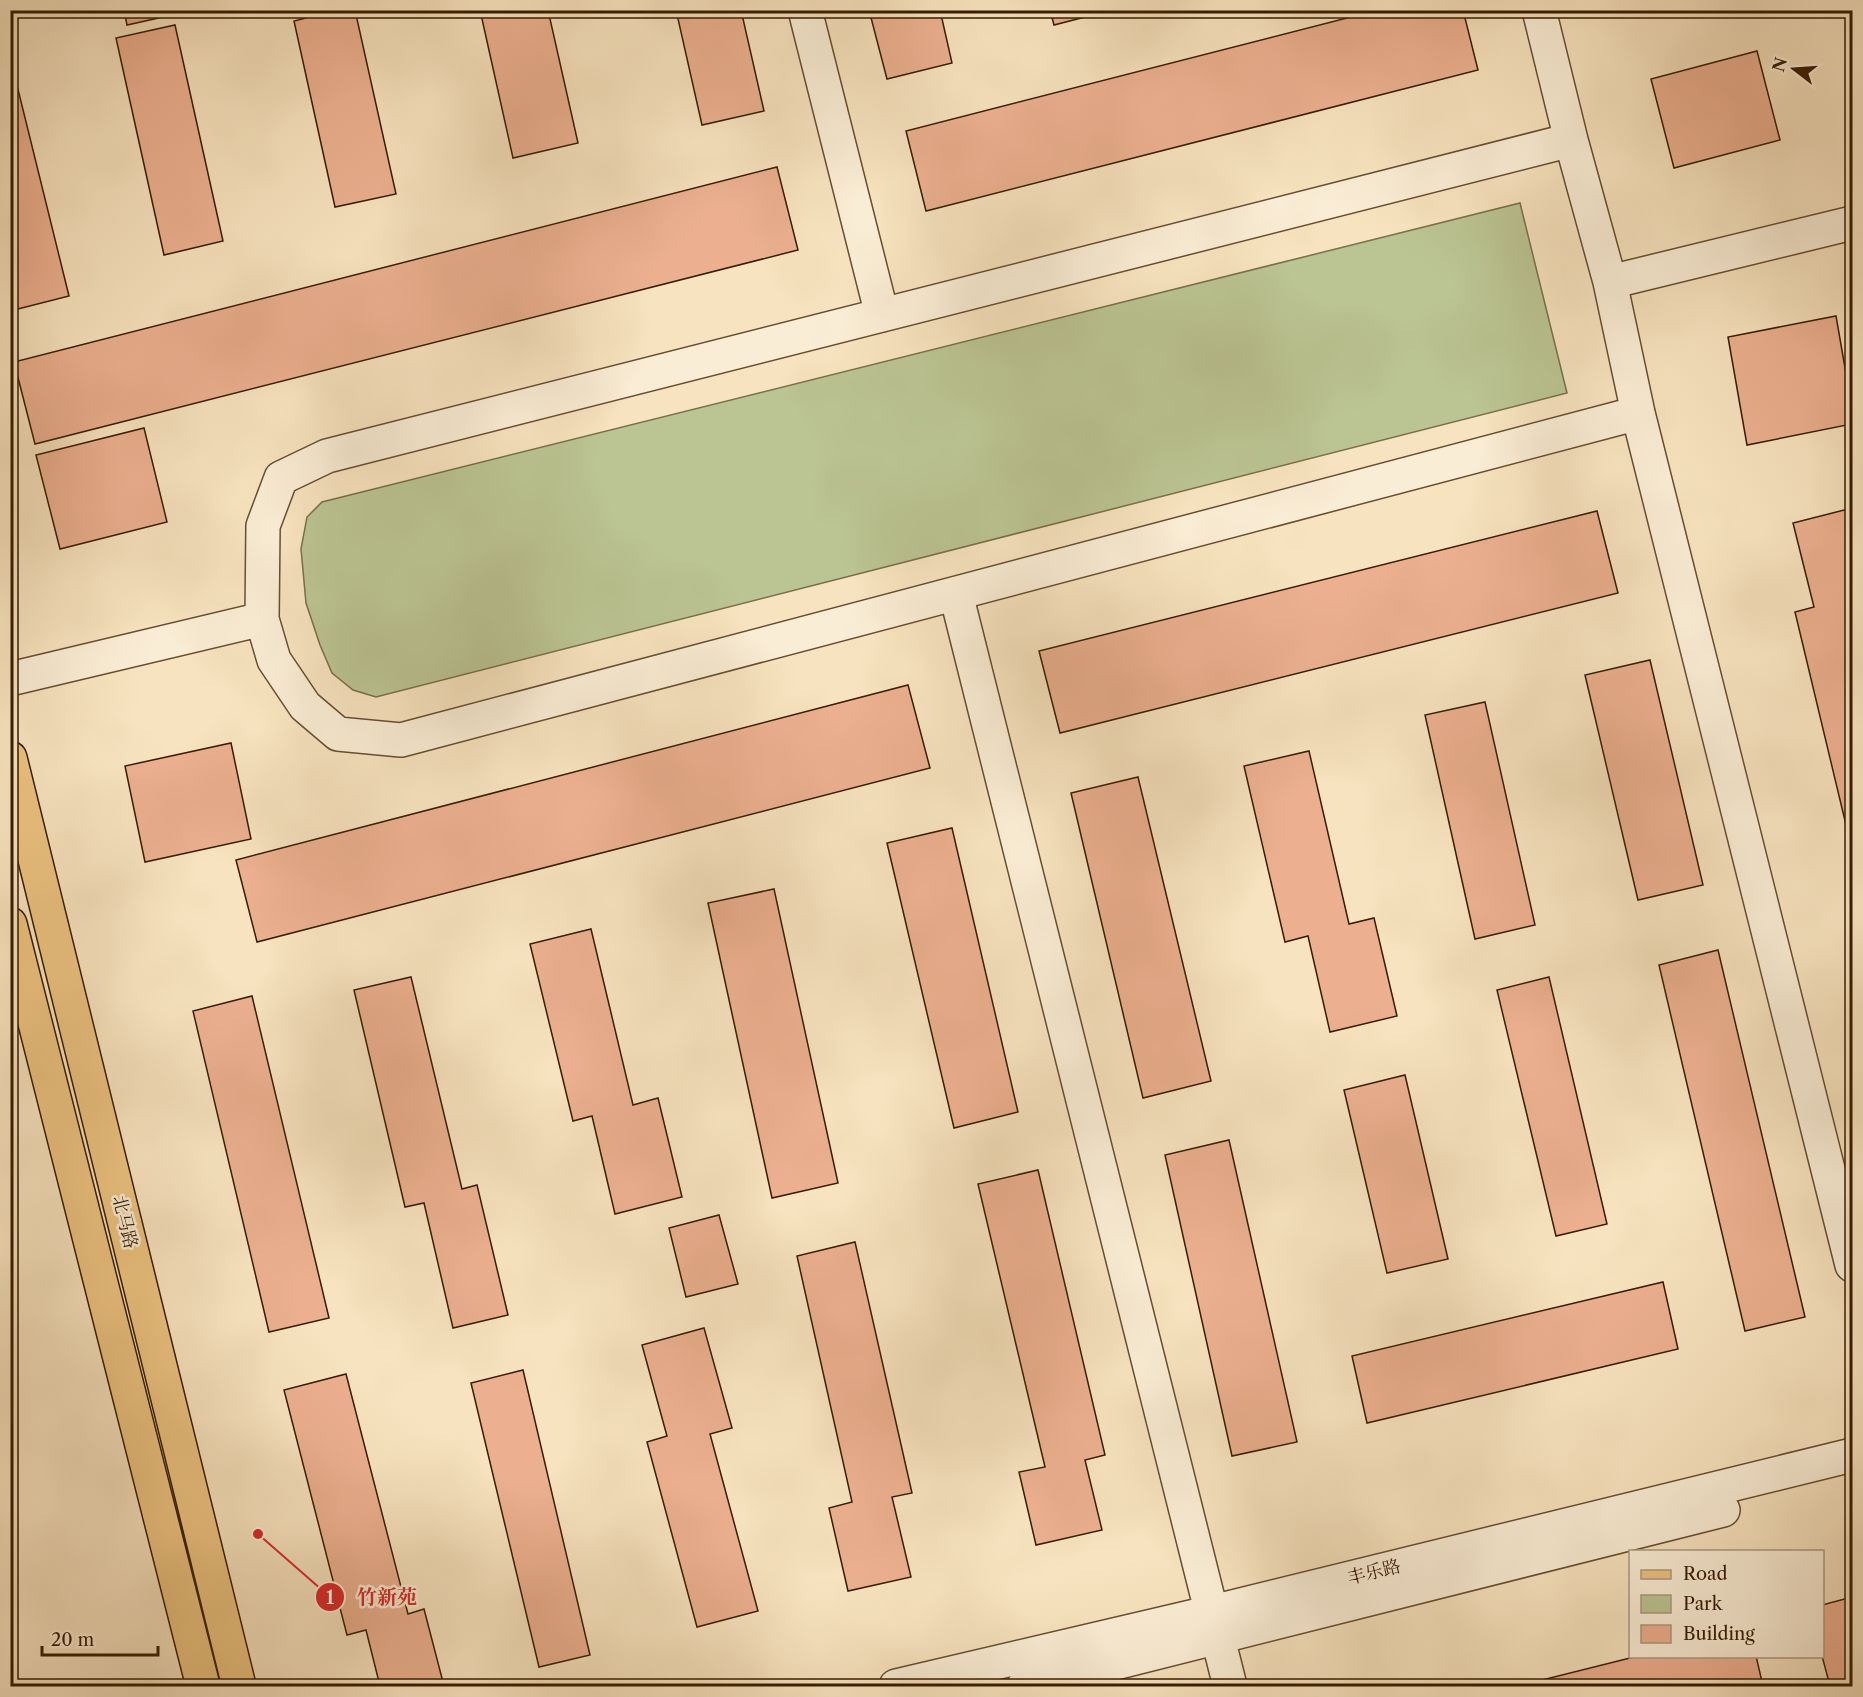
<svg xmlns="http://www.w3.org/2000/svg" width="1863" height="1697" font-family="'Libre Caslon Text','Noto Serif SC',serif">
<rect width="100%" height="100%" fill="#f7e3bf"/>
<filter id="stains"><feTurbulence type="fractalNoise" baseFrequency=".00333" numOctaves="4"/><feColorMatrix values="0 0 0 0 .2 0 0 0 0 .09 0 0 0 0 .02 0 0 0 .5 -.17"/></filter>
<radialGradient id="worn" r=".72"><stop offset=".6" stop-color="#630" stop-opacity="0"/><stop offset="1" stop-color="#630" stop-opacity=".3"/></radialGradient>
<path fill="#bbc493" stroke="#78704a" stroke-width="1.5" d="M1520,203L1567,393L376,697L353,690L332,673L320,645L306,603L301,549L307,517L322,502Z"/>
<path fill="#ecb090" stroke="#361c00" stroke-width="1.5" d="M124,10H186V12L127,25Z
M305,10H355L396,194L335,207L294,21L306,18Z
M480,10H548L578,143L513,158Z
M676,10H741L764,111L702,125Z
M869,10H940L952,63L887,79Z
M1050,10H1112L1054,25Z
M1378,10H1463L1478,70L926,211L906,131Z
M175,25L223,241L164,255L116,38Z
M1757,51L1780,140L1674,168L1651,79Z
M10,57L69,296L10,311Z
M777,167L798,250L35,444L14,362Z
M1836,316L1852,408V424L1747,445L1728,337Z
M144,428L167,522L60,549L36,455Z
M1852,508V850L1795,612L1814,607L1793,523Z
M1597,511L1618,593L1060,733L1039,651Z
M1650,660L1703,885L1638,900L1585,675Z
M908,685L930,768L257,942L236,860Z
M1485,702L1535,925L1475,939L1425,715Z
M231,743L251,839L145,862L125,766Z
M1309,751L1349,924L1374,918L1397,1016L1330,1032L1308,936L1285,942L1244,766Z
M1138,777L1211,1081L1143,1098L1071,793Z
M952,828L1018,1112L954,1128L887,843Z
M774,889L838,1183L772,1198L708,903Z
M591,929L633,1105L658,1098L682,1197L615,1214L592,1116L573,1121L530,944Z
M1718,950L1805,1317L1745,1331L1659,965Z
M411,977L462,1189L477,1185L508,1315L453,1328L424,1203L405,1207L354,990Z
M1549,977L1607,1224L1556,1236L1497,990Z
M252,996L329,1318L269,1332L193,1011Z
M1405,1075L1448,1259L1387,1273L1344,1090Z
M1229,1140L1297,1442L1232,1456L1165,1155Z
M1038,1170L1105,1455L1085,1460L1102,1530L1036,1545L1019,1472L1045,1467L978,1184Z
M719,1215L738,1284L686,1297L669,1228Z
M855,1242L912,1493L892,1497L911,1577L848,1591L829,1508L852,1502L797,1256Z
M1663,1282L1678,1349L1367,1423L1352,1356Z
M704,1328L732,1428L710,1434L758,1611L697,1627L647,1442L667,1436L642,1345Z
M523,1370L590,1655L539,1667L471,1383Z
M346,1374L408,1614L424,1609L444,1686H380L366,1630L347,1635L284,1390Z
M1852,1597V1686H1830L1822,1656V1605Z
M1638,1656H1756L1763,1686H1518Z"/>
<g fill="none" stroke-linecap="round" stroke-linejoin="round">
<g stroke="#664e30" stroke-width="36">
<path id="minor" d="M805,10L882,315
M1539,10L1571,140L1610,282L1638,413L1852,1265
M1571,140L327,456L281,478L263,526L262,619L274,660L305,706L338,734L401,740L1638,413
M1610,282L1852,223
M956,594L1230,1686
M10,679L262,619
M896,1686L1212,1612L1852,1455
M1024,1686L1723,1510"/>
</g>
<g stroke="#361c00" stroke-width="36">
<path id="major" d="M10,758L239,1686
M10,924L203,1686"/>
</g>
<use href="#minor" stroke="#faedd5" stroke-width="33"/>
<use href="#major" stroke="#ecc280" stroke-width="33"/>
</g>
<g text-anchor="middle" stroke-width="5" stroke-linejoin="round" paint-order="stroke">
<g font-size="18" fill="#361c00" stroke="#faedd5">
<text transform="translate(125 1222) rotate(76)" y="6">北马路</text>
<text transform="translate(1374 1572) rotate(-14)" y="6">丰乐路</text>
</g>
</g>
<path fill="none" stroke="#d62828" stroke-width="2" d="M258 1534L330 1597"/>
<g fill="#d62828" stroke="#faedd5" stroke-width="2">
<circle cx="258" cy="1534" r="6"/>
<circle cx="330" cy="1597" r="15"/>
</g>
<g font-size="18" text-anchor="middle" font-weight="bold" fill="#fff">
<text x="330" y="1604">1</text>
</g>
<g font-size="20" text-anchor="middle" font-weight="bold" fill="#d62828" stroke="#faedd5" stroke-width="5" stroke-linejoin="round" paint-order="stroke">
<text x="387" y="1604">竹新苑</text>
</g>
<rect width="1863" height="1697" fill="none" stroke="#f7e3bf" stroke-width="36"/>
<rect x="12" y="12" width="1839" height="1673" fill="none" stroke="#361c00" stroke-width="3"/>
<rect x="18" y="18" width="1827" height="1661" fill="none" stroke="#361c00" stroke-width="1.5"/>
<rect x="1629" y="1550" width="195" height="108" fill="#faedd5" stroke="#ac9980" stroke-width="1.5"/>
<rect x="1641" y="1570" width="30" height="9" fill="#ecc280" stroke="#ac9980" stroke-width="1.5"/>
<text x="1683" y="1580" font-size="18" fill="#361c00">Road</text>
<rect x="1641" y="1595" width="30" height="18" fill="#bbc493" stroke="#ac9980" stroke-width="1.5"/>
<text x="1683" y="1610" font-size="18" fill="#361c00">Park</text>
<rect x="1641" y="1625" width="30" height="18" fill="#ecb090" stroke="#ac9980" stroke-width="1.5"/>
<text x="1683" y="1640" font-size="18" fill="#361c00">Building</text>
<g transform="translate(1794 69) rotate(287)" stroke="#faedd5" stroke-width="4.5" paint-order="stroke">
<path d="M0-4.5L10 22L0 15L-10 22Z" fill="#361c00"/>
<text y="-9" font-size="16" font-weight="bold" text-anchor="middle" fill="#361c00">N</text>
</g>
<path d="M42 1646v9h116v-9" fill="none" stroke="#361c00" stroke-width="3"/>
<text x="51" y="1646" font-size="18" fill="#361c00" stroke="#faedd5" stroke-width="4.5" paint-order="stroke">20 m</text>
<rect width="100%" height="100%" filter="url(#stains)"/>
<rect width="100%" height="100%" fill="url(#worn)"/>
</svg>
